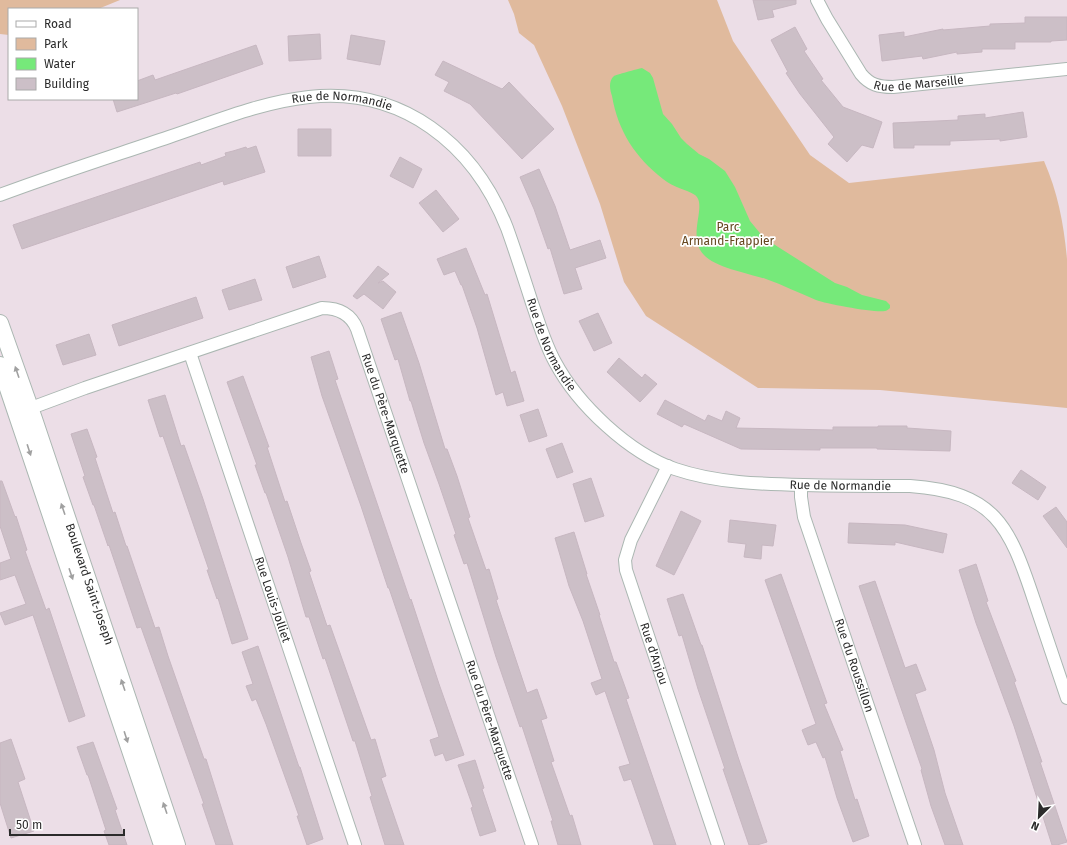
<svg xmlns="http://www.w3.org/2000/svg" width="1067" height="845" font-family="'Fira Sans',sans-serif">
<rect width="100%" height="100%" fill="#ecdee7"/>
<path fill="#e0ba9d" d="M0,0H120L98,9H9V35L0,34Z
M508,0H717L733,41L810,155L849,183L1044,161C1058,193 1064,225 1067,259V408L880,390L758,388L646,316L624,282L600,204L562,106L534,45L519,33L514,14Z"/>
<path fill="#76e97a" d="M642,68L650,73L653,78L663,114L672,124L681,138L687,144L699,154L709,159L725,171L735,187L750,221L764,238L835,283L847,287L862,295L886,301L890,305V308C889,309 886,311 885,311C875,313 827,304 816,300C799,293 783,285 766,279C750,274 714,267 704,255C686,236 708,205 695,195C686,189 674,188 663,179C635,157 618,131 612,96C610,90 608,81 614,76C615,75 638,69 642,68Z"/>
<path fill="#ccbfc7" stroke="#c7b7c1" d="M753,0H796V4L772,10L774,17L758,20Z
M1025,17H1067V40L1051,41V42H1015V49H982V52L957,54V52L923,59L922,56L882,61L879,35L904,32V37L943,29V30L990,26V24L1025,23Z
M795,27L807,49L804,51L823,79L821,80L843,107L882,122L873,148L862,145L847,162L828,144L834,137L800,94L786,73L788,72L771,40Z
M320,34L321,59L289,61L288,36Z
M351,35L385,41L380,65L347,59Z
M256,45L263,64L177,94L176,93L117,112L113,99H137V81L153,75L155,80Z
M443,61L502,89L509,82L554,129L522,159L470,104L444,91L449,82L435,75Z
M1023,112L1027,137L1000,141V139L950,141V145H914V148H894L893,123L958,120V116L985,114V118Z
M298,129H331V156H298Z
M256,146L265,172L224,185L223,181L22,249L13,225L200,162L201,165L226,156L225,153L233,151L246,147L247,149Z
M400,157L422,169L413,188L390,176Z
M539,169L555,206L570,250L600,240L606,258L575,268L582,289L564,294L550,248L548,249L534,209L520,177Z
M436,190L459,219L443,232L419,203Z
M466,248L485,295L487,294L511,373L515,371L524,401L507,406L503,392L496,395L477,328L462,285H461L455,271L444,275L437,259Z
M319,256L326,277L293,288L286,267Z
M378,266L389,274L378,283L383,281L396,292L383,309L364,294L357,299L353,296Z
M255,279L262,300L229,310L222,290Z
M196,297L203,318L119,346L112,325Z
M401,312L419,363L445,449H447L457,476L470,517L468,518L486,570L489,569L498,599L496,600L527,693L537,689L547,718L541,720L554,761L551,762L570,816L572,815L581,845H558L551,821H553L522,726L520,727L496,657L467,563L464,564L454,535L456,534L439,484L424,443L411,401H410L398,359L395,360L381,319Z
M598,313L612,343L594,351L579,321Z
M89,334L96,355L63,365L56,345Z
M329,351L338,379L335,380L410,600L411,599L439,684L464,755L446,761L443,753L435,756L430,740L439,737L437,730L389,588H388L361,506L322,396L311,357Z
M619,358L642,378L645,374L657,384L640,402L607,372Z
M243,376L269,447H267L285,502L287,501L301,543L311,571L309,572L327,626L330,625L371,740L375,739L386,776L381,778L404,845H385L370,797L372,796L355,741H353L325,658L323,659L309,617H306L288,557L266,493H265L255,465H257L227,382Z
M165,395L181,446L184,445L203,499L248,639L232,644L218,598L217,599L207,570H209L163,436L160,437L148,400Z
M665,400L705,421L708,415L722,421L726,411L740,418L736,428L833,430V427H878V426H907V428L951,431L950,451L877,449V448H820V450L741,449L684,424L682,427L657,414Z
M538,409L547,436L529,442L520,415Z
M87,429L97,457L95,458L113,513L115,512L126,546H127L155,628L159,627L168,656L204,759H206L233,845H216L202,804H204L141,627L137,628L109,545L108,546L94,505H93L83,477L85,476L71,434Z
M562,443L573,472L557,478L546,449Z
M1021,470L1046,487L1038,500L1012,483Z
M591,478L604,516L585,522L573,484Z
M0,481H2L15,517L16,516L27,550L25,551L46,610L49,608L85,716L69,722L33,615L5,625L0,613L26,604L15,575L0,580V563L11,559L0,526Z
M1056,507L1067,522V548L1043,516Z
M681,511L701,521L674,575L656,566Z
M730,520L776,525L773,546L762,545L761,559L744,557L746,544L728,542Z
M849,523L905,525L947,534L943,553L895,542V545L848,543Z
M574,532L587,574H586L600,615H599L614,662H616L629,698L626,699L676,845H654L631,779L624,781L619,767L630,764L605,691L596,695L591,683L602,679L583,621L569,586L555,538Z
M976,564L988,601L986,602L1016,681L1014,682L1033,736L1042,762H1040L1067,842L1057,845H1052L1014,726L976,623L959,570Z
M781,574L827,703L824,704L843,750L840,751L855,800L857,799L869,836L853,842L837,798L825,757L823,758L816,742L808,745L802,730L816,724L765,580Z
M875,581L905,668L916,664L926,690L915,694L934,750L945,793L963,845H945L931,806L921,770L922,769L859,586Z
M683,594L701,645H702L738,757L767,842L757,845H749L723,769H725L698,689L682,635L679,636L667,599Z
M258,646L299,767H300L323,839L307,845L297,816H299L266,724L256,699L252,701L246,686L253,684L242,652Z
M11,739L25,779L18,782L34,831L11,838L0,803V743Z
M93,742L117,809L115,810L127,845H109L104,831L106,830L88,775H87L77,747Z
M475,760L484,788L482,789L496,831L480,836L471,808L473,807L458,765Z"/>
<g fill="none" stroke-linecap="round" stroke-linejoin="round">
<g stroke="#abb7b2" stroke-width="14">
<g id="street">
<path id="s1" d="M817,0L827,19L861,74C870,85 879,87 893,87L1067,69"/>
<path id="s2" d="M0,195C56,174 113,156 169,137C214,122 261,102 309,97C402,87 474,144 507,228C516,253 524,278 532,303C539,323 545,344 555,362C578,405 629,453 675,469C716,483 761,484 804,485C839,486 874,486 910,486C995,492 1009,525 1034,600C1045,633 1056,665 1067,698"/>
<path id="s3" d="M190,353L355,845"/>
<path id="s4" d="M23,411L85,388L322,308C338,308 351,314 357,329L532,845"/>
<path id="s5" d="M668,466L631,540L625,560L626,570L718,845"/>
<path id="s6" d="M801,485V497L804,517L915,845"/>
</g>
</g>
<g stroke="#abb7b2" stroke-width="18">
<g id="secondary">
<path id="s7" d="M0,323L34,419L177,845"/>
<path d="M0,365L162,845"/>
</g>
</g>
<use href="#street" stroke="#fff" stroke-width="12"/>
<use href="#secondary" stroke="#fff" stroke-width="16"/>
</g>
<defs><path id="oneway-solid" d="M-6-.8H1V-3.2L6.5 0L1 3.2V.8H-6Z"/></defs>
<g fill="#a0a0a0">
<use href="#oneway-solid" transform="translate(17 372) rotate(-109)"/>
<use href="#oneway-solid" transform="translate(29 450) rotate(72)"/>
<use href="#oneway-solid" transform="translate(63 509) rotate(-109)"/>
<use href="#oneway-solid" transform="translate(71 574) rotate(71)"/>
<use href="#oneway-solid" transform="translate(123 685) rotate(-109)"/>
<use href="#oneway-solid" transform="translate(126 737) rotate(72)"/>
<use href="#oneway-solid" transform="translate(165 808) rotate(-109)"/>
</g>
<g text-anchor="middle" stroke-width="3.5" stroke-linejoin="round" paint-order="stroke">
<g font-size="12" fill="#2b2b2b" stroke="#fff">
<text dy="4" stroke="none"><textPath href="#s1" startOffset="148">Rue de Marseille</textPath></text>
<text dy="4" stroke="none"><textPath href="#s2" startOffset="358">Rue de Normandie</textPath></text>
<text dy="4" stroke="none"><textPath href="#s2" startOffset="706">Rue de Normandie</textPath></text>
<text dy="4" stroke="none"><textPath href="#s4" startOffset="449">Rue du Père-Marquette</textPath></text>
<text dy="4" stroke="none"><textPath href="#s2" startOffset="1054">Rue de Normandie</textPath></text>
<text dy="4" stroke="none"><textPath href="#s7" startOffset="276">Boulevard Saint-Joseph</textPath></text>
<text dy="4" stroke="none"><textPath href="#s3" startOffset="260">Rue Louis-Jolliet</textPath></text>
<text dy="4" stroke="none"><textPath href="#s5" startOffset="202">Rue d'Anjou</textPath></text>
<text dy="4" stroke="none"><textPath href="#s6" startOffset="189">Rue du Roussillon</textPath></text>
<text dy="4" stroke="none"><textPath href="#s4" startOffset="773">Rue du Père-Marquette</textPath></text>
</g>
<g font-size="12" fill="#65461e" stroke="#fff">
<text x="728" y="231">Parc<tspan x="728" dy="14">Armand-Frappier</tspan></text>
</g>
</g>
<rect x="8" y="8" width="130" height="92" fill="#ffffff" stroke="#aaaaaa"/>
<rect x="16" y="21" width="20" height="6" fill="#ffffff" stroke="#aaaaaa"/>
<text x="44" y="28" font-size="12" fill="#2b2b2b">Road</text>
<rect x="16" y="38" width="20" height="12" fill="#e0ba9d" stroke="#aaaaaa"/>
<text x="44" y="48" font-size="12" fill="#2b2b2b">Park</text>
<rect x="16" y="58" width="20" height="12" fill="#76e97a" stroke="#aaaaaa"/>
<text x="44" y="68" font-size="12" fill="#2b2b2b">Water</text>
<rect x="16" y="78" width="20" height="12" fill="#ccbfc7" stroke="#aaaaaa"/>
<text x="44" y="88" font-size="12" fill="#2b2b2b">Building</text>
<g transform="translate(1039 817) rotate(204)" stroke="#ffffff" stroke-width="3" paint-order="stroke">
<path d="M0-3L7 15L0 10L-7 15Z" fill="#2b2b2b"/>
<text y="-6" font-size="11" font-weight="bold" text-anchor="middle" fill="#2b2b2b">N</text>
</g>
<path d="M10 829v6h114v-6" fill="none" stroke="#2b2b2b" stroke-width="2"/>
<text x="16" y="829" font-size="12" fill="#2b2b2b" stroke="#ffffff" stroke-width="3" paint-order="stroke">50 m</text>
</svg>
